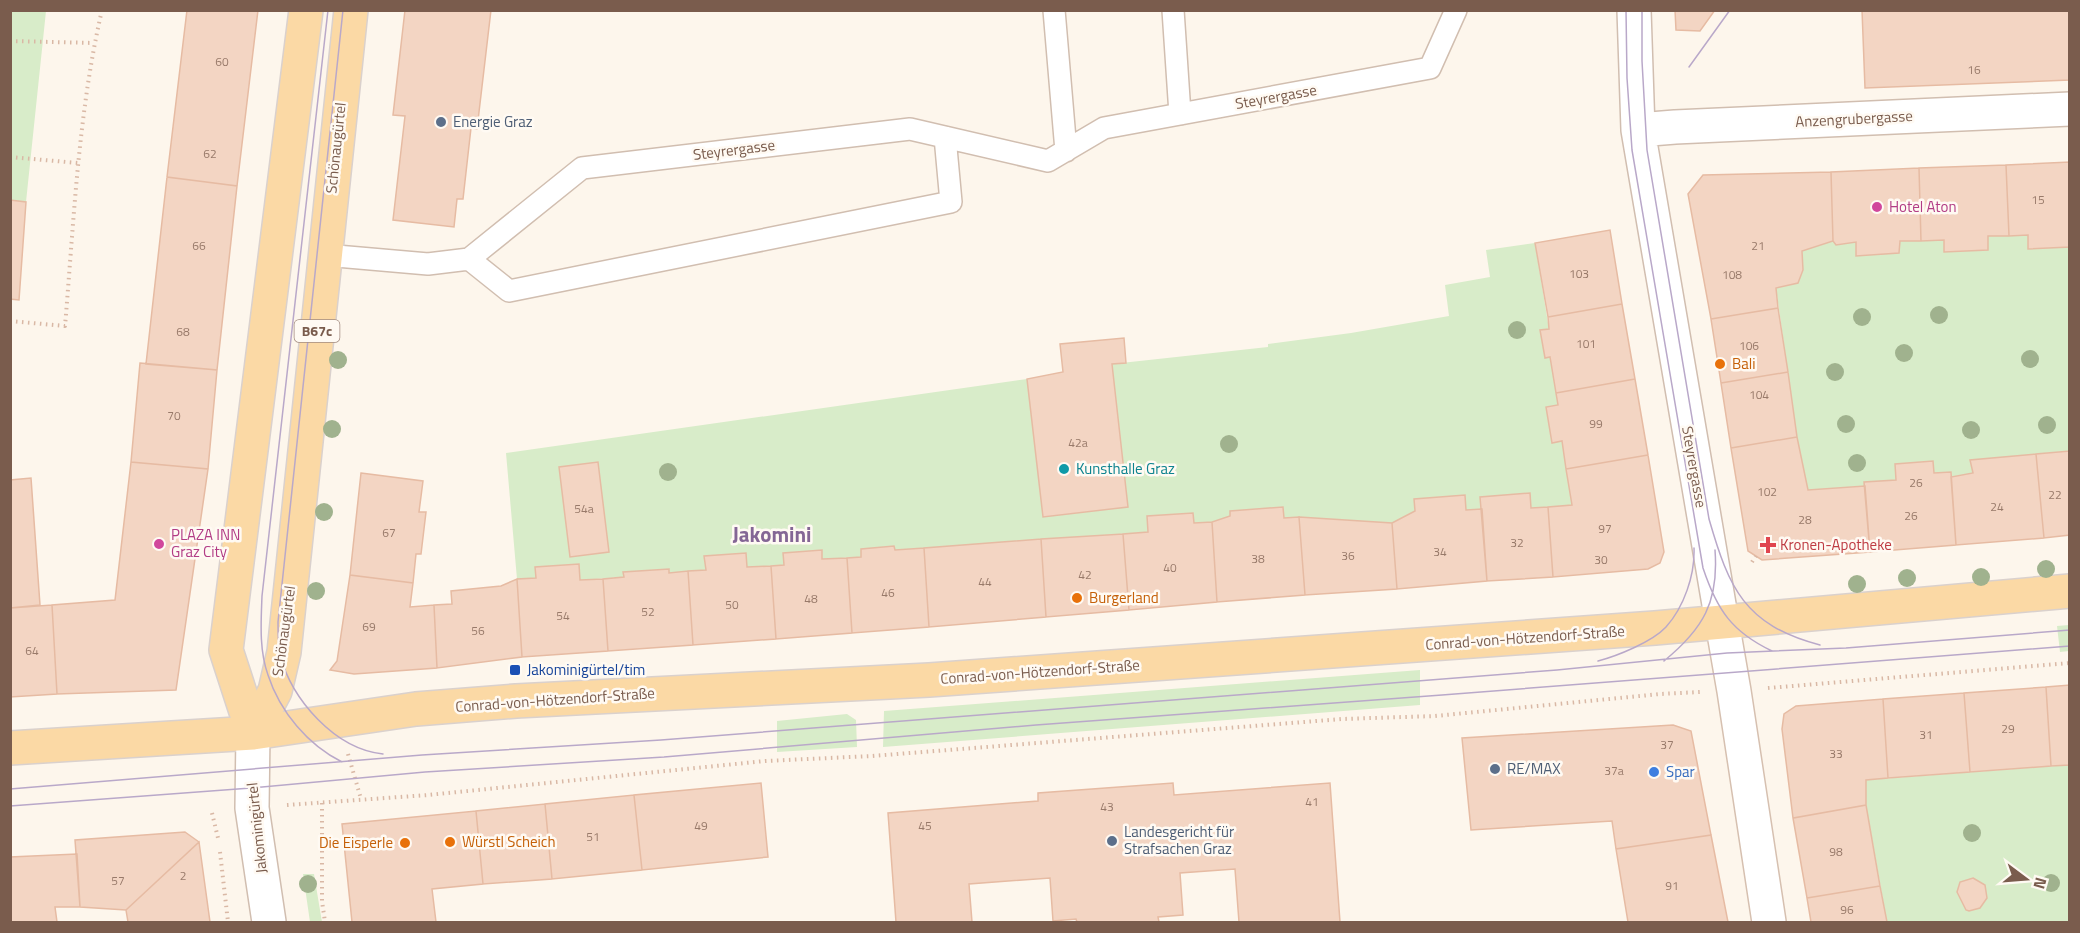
<svg xmlns="http://www.w3.org/2000/svg" width="2080" height="933" font-family="'Titillium Web',sans-serif">
<rect width="100%" height="100%" fill="#fdf6ec"/>
<path fill="#d8ecc9" d="M10,11H46L26,202L11,200Z
M2028,235V249L2069,247V451L1970,460L1973,473L1951,477V472L1934,473L1932,461L1896,464V480L1865,482V486L1808,490L1797,437L1776,288L1798,283L1803,270L1802,251L1833,241L1856,242V256L1899,253L1900,241L1944,240L1945,252L1988,250V236Z
M1535,243L1549,329L1540,331L1545,358L1550,357L1558,405L1546,407L1562,441L1572,505L1531,508L1529,493L1480,497L1482,509L1466,510L1465,495L1414,499L1415,511L1392,523L1299,517L1284,518L1283,507L1230,511V516L1212,522L1194,523L1193,513L1147,516L1148,532L895,550L894,546L861,549V557L822,559V550L784,553V565L747,567L746,553L704,557L706,570L669,573L668,569L624,572V577L580,580L579,564L536,567V578L517,579L506,453L1027,379L1043,517L1128,507L1112,364L1268,347V344L1351,333L1449,316L1445,285L1490,277L1486,250Z
M2069,625V651L2060,652L2057,626Z
M1420,670V705L883,747L884,711Z
M847,714L856,720L857,747L777,752V721Z
M2069,765V922H1887L1866,805V780Z
M303,874H314L322,922H310Z"/>
<path fill="#f3d5c3" stroke="#e6bba3" stroke-width="1.5" d="M187,10H258L237,186L167,177Z
M405,10H491L477,129L471,128L463,199H457L454,227L393,220L405,116L393,115Z
M1675,10H1715L1700,31L1676,30Z
M1862,10H2070V80L1865,88Z
M2070,162V247L2028,249V235L2009,236L2006,165Z
M2006,165L2009,236H1988V250L1944,252V240L1921,241L1919,168Z
M1919,168L1921,241H1900L1899,253L1856,256V242L1836,245L1833,241L1831,172Z
M1831,172L1833,241L1802,251L1803,270L1798,283L1776,288L1778,308L1711,319L1688,194L1703,175Z
M167,177L237,186L217,370L146,364Z
M10,200L26,202L19,300L10,299Z
M1610,230L1622,304L1548,317L1535,243Z
M1622,304L1635,379L1556,393L1550,357L1545,358L1540,330L1549,329L1548,317Z
M1778,308L1788,372L1721,383L1711,319Z
M1124,338L1126,363L1112,364L1128,507L1043,517L1027,379L1063,372L1060,344Z
M140,363L217,370L208,469L131,462Z
M1788,372L1797,437L1731,448L1721,383Z
M1635,379L1648,455L1566,469L1562,441L1552,443L1546,407L1558,405L1556,393Z
M1797,437L1808,490L1865,486L1870,552L1762,560L1748,551L1731,448Z
M2070,451V535L2044,538L2036,454Z
M2036,454L2044,538L1956,545L1951,477L1973,473L1970,460Z
M1648,455L1664,552L1660,563L1648,569L1553,577L1548,507L1572,505L1566,469Z
M1933,461L1934,473L1951,472L1956,545L1870,552L1864,482L1896,480L1895,464Z
M131,462L208,469L176,690L57,694L52,605L115,600Z
M598,462L609,552L570,557L559,467Z
M361,473L423,481L419,512H426L421,554H416L413,583L350,575Z
M31,478L40,605L10,608V480Z
M1530,493L1531,508L1548,507L1553,577L1487,581L1480,497Z
M1465,495L1466,510L1482,509L1487,581L1397,589L1392,523L1415,511L1414,499Z
M1283,507L1284,518L1299,517L1305,595L1217,602L1212,522L1230,516V511Z
M1193,513L1194,523L1212,522L1217,602L1129,610L1123,534L1148,532L1147,516Z
M1299,517L1392,523L1397,589L1305,595Z
M1123,534L1129,610L1046,617L1041,539Z
M1041,539L1046,617L929,627L924,548Z
M894,546L895,550L924,548L929,627L852,633L847,558L861,557V549Z
M822,550V559L847,558L852,633L776,639L771,566L784,565L783,553Z
M746,553L747,567L771,566L776,639L693,645L688,571L706,570L704,556Z
M579,564L580,580L603,579L608,651L522,657L517,579L536,578L535,567Z
M669,569V573L688,571L693,645L608,651L603,579L624,577L623,572Z
M350,575L413,583L410,607L434,605L437,668L354,674L330,670L337,661Z
M517,579L522,657L437,668L434,605L452,604L451,591L501,586Z
M52,605L57,694L10,697V608Z
M2070,685V765L2051,766L2046,687Z
M2046,687L2051,766L1970,772L1964,693Z
M1964,693L1970,772L1888,778L1883,699Z
M1883,699L1888,778L1866,780V805L1793,818L1782,729L1784,714L1796,706Z
M1673,725L1691,731L1711,835L1616,849L1612,821L1471,830L1462,738Z
M761,783L768,857L642,870L634,795Z
M1173,783L1174,795L1330,783L1340,922H1239L1235,869L1180,873L1183,915L1158,917L1159,922H1077L1076,919L1053,921L1050,878L969,884L972,922H896L888,813L1038,801V793Z
M634,795L642,870L552,879L545,804Z
M545,804L552,879L483,884L476,811Z
M1866,805L1880,886L1807,898L1793,818Z
M476,811L483,884L432,889L436,922H352L342,824Z
M185,832L199,842L126,910L80,907L75,840Z
M1711,835L1728,922H1628L1616,849Z
M199,842L210,922H128L126,910Z
M77,854L80,907H55L57,922H10V857Z
M1973,878L1985,885L1987,898L1980,908L1969,911L1966,910L1957,892L1960,882Z
M1880,886L1887,922H1811L1807,898Z"/>
<g fill="none" stroke-linecap="round" stroke-linejoin="round">
<g stroke="#d1beb0" stroke-width="24">
<path id="lane" d="M1054,10L1066,151
M1173,10L1180,114
M325,255L428,264L469,259L582,168L910,129L1048,161L1104,128L1430,68L1456,10
M469,259L509,291L951,202L945,137"/>
</g>
<g stroke="#d1beb0" stroke-width="36">
<path id="street" d="M1634,10L1638,130L1722,622
M1638,130L1675,127L2070,109
M253,733L252,808L269,922"/>
</g>
<g stroke="#d6c0b0" stroke-width="36">
<path id="secondary" d="M1722,622L1734,691L1769,922"/>
</g>
<g stroke="#dad1cd" stroke-width="36">
<path id="primary" d="M253,733L275,691L284,652L351,10
M253,733L226,650L306,10
M10,748L253,733L416,709L516,701L929,680L1655,628L2070,591"/>
</g>
<path stroke="#d9b8a5" stroke-width="4" stroke-dasharray="1.5 4.5" stroke-linecap="butt" d="M10,41L94,43
M10,157L78,163
M10,321L65,326C74,221 78,113 102,10
M1752,562L1756,556
M1768,688L2070,663
M348,754L361,799
M322,803V901L325,922
M287,805L428,795L765,761L872,756L1342,719L1435,716L1660,694L1700,692
M212,813L218,838
M220,852L228,922"/>
<use href="#lane" stroke="#fff" stroke-width="21"/>
<use href="#street" stroke="#fff" stroke-width="33"/>
<use href="#secondary" stroke="#fff" stroke-width="33"/>
<use href="#primary" stroke="#fbd9a5" stroke-width="33"/>
<path stroke="#b9a8c9" stroke-width="1.5" d="M328,10L262,596C261,622 259,650 268,675C280,712 308,745 342,762
M343,10L278,622C278,633 278,644 280,655C292,700 335,749 383,754
M1626,10L1627,78L1632,150L1703,568C1717,610 1732,632 1772,651
M1642,10V61L1647,150L1709,519C1729,588 1744,625 1820,645
M1689,67L1730,10
M1598,661C1617,656 1652,642 1666,627C1684,607 1695,575 1694,548
M1664,661C1703,629 1719,602 1715,550
M10,789L422,755L661,740L1557,670L1727,653L1846,648L2070,630
M10,806L251,788L425,772L664,757L1036,725L1442,695L2070,646"/>
</g>
<g fill="#a0b28e">
<circle cx="1939" cy="315" r="9"/>
<circle cx="1862" cy="317" r="9"/>
<circle cx="1517" cy="330" r="9"/>
<circle cx="1904" cy="353" r="9"/>
<circle cx="2030" cy="359" r="9"/>
<circle cx="338" cy="360" r="9"/>
<circle cx="1835" cy="372" r="9"/>
<circle cx="1846" cy="424" r="9"/>
<circle cx="2047" cy="425" r="9"/>
<circle cx="332" cy="429" r="9"/>
<circle cx="1971" cy="430" r="9"/>
<circle cx="1229" cy="444" r="9"/>
<circle cx="1857" cy="463" r="9"/>
<circle cx="668" cy="472" r="9"/>
<circle cx="324" cy="512" r="9"/>
<circle cx="2046" cy="569" r="9"/>
<circle cx="1981" cy="577" r="9"/>
<circle cx="1907" cy="578" r="9"/>
<circle cx="1857" cy="584" r="9"/>
<circle cx="316" cy="591" r="9"/>
<circle cx="1972" cy="833" r="9"/>
<circle cx="2051" cy="883" r="9"/>
<circle cx="308" cy="884" r="9"/>
</g>
<g fill="#5c6f8a" stroke="#fffaf3" stroke-width="2">
<circle cx="441" cy="122" r="6"/>
<circle cx="1495" cy="769" r="6"/>
<circle cx="1112" cy="841" r="6"/>
</g>
<g fill="#d1479c" stroke="#fffaf3" stroke-width="2">
<circle cx="1877" cy="207" r="6"/>
<circle cx="159" cy="544" r="6"/>
</g>
<g fill="#e8710a" stroke="#fffaf3" stroke-width="2">
<circle cx="1720" cy="364" r="6"/>
<circle cx="1077" cy="598" r="6"/>
<circle cx="450" cy="842" r="6"/>
<circle cx="405" cy="843" r="6"/>
</g>
<circle fill="#0f9aa8" stroke="#fffaf3" stroke-width="2" cx="1064" cy="469" r="6"/>
<path fill="#e0444e" stroke="#fffaf3" stroke-width="2" d="M1765 536h6v6h6v6h-6v6h-6v-6h-6v-6h6z"/>
<rect fill="#1a4fb4" stroke="#fffaf3" stroke-width="2" x="509" y="664" width="12" height="12" rx="3"/>
<circle fill="#3f7fe0" stroke="#fffaf3" stroke-width="2" cx="1654" cy="772" r="6"/>
<g text-anchor="middle" stroke-width="5" stroke-linejoin="round" paint-order="stroke">
<g font-size="12" fill="#987a6a">
<text x="222" y="66">60</text>
<text x="1974" y="74">16</text>
<text x="210" y="158">62</text>
<text x="2038" y="204">15</text>
<text x="199" y="250">66</text>
<text x="1758" y="250">21</text>
<text x="1579" y="278">103</text>
<text x="1732" y="279">108</text>
<text x="183" y="336">68</text>
<text x="1586" y="348">101</text>
<text x="1749" y="350">106</text>
<text x="1759" y="399">104</text>
<text x="174" y="420">70</text>
<text x="1596" y="428">99</text>
<text x="1078" y="447">42a</text>
<text x="1916" y="487">26</text>
<text x="1767" y="496">102</text>
<text x="2055" y="499">22</text>
<text x="1997" y="511">24</text>
<text x="584" y="513">54a</text>
<text x="1911" y="520">26</text>
<text x="1805" y="524">28</text>
<text x="1605" y="533">97</text>
<text x="389" y="537">67</text>
<text x="1517" y="547">32</text>
<text x="1440" y="556">34</text>
<text x="1348" y="560">36</text>
<text x="1258" y="563">38</text>
<text x="1601" y="564">30</text>
<text x="1170" y="572">40</text>
<text x="1085" y="579">42</text>
<text x="985" y="586">44</text>
<text x="888" y="597">46</text>
<text x="811" y="603">48</text>
<text x="732" y="609">50</text>
<text x="648" y="616">52</text>
<text x="563" y="620">54</text>
<text x="369" y="631">69</text>
<text x="478" y="635">56</text>
<text x="32" y="655">64</text>
<text x="2008" y="733">29</text>
<text x="1926" y="739">31</text>
<text x="1667" y="749">37</text>
<text x="1836" y="758">33</text>
<text x="1614" y="775">37a</text>
<text x="1312" y="806">41</text>
<text x="1107" y="811">43</text>
<text x="701" y="830">49</text>
<text x="925" y="830">45</text>
<text x="593" y="841">51</text>
<text x="1836" y="856">98</text>
<text x="183" y="880">2</text>
<text x="118" y="885">57</text>
<text x="1672" y="890">91</text>
<text x="1847" y="914">96</text>
</g>
<rect fill="#fffaf3" stroke="#a28b7f" stroke-width="1.5" x="294.5" y="320" width="45" height="22" rx="4.5"/>
<g font-size="14" font-weight="bold" fill="#7a5c4d">
<text x="317" y="336">B67c</text>
</g>
<g font-size="15" fill="#7a5c4d" stroke="#fffaf3">
<text transform="translate(1276 97) rotate(-10)" y="5">Steyrergasse</text>
<text transform="translate(1854 119) rotate(-3)" y="5">Anzengrubergasse</text>
<text transform="translate(336 148) rotate(-84)" y="5">Schönaugürtel</text>
<text transform="translate(734 150) rotate(-7)" y="5">Steyrergasse</text>
<text transform="translate(1694 467) rotate(80)" y="5">Steyrergasse</text>
<text transform="translate(284 631) rotate(-82)" y="5">Schönaugürtel</text>
<text transform="translate(1525 638) rotate(-4)" y="5">Conrad-von-Hötzendorf-Straße</text>
<text transform="translate(1040 672) rotate(-4)" y="5">Conrad-von-Hötzendorf-Straße</text>
<text transform="translate(555 700) rotate(-4)" y="5">Conrad-von-Hötzendorf-Straße</text>
<text transform="translate(257 828) rotate(-96)" y="5">Jakominigürtel</text>
</g>
<g font-size="15" fill="#4e5e75" stroke="#fffaf3" text-anchor="start">
<text x="453" y="127">Energie Graz</text>
<text x="1507" y="774">RE/MAX</text>
<text x="1124" y="837">Landesgericht für<tspan x="1124" dy="17">Strafsachen Graz</tspan></text>
</g>
<g font-size="15" fill="#b23c85" stroke="#fffaf3" text-anchor="start">
<text x="1889" y="212">Hotel Aton</text>
<text x="171" y="540">PLAZA INN<tspan x="171" dy="17">Graz City</tspan></text>
</g>
<g font-size="15" fill="#c56008" stroke="#fffaf3" text-anchor="start">
<text x="1732" y="369">Bali</text>
<text x="1089" y="603">Burgerland</text>
<text x="462" y="847">Würstl Scheich</text>
<text x="393" y="848" text-anchor="end">Die Eisperle</text>
</g>
<g font-size="15" fill="#0d838f" stroke="#fffaf3" text-anchor="start">
<text x="1076" y="474">Kunsthalle Graz</text>
</g>
<g font-size="15" fill="#be3a42" stroke="#fffaf3" text-anchor="start">
<text x="1780" y="550">Kronen-Apotheke</text>
</g>
<g font-size="15" fill="#164399" stroke="#fffaf3" text-anchor="start">
<text x="527" y="675">Jakominigürtel/tim</text>
</g>
<g font-size="15" fill="#366cbe" stroke="#fffaf3" text-anchor="start">
<text x="1666" y="777">Spar</text>
</g>
<g font-size="21" font-weight="bold" fill="#846695" stroke="#fffaf3">
<text x="772" y="542">Jakomini</text>
</g>
</g>
<rect width="2080" height="933" fill="none" stroke="#7a5c4d" stroke-width="24"/>
<g transform="translate(2026 879) rotate(106)" stroke="#fffaf3" stroke-width="4.5" paint-order="stroke">
<path d="M0-4.5L10 22L0 15L-10 22Z" fill="#7a5c4d"/>
<text y="-9" font-size="16" font-weight="bold" text-anchor="middle" fill="#7a5c4d">N</text>
</g>
</svg>
